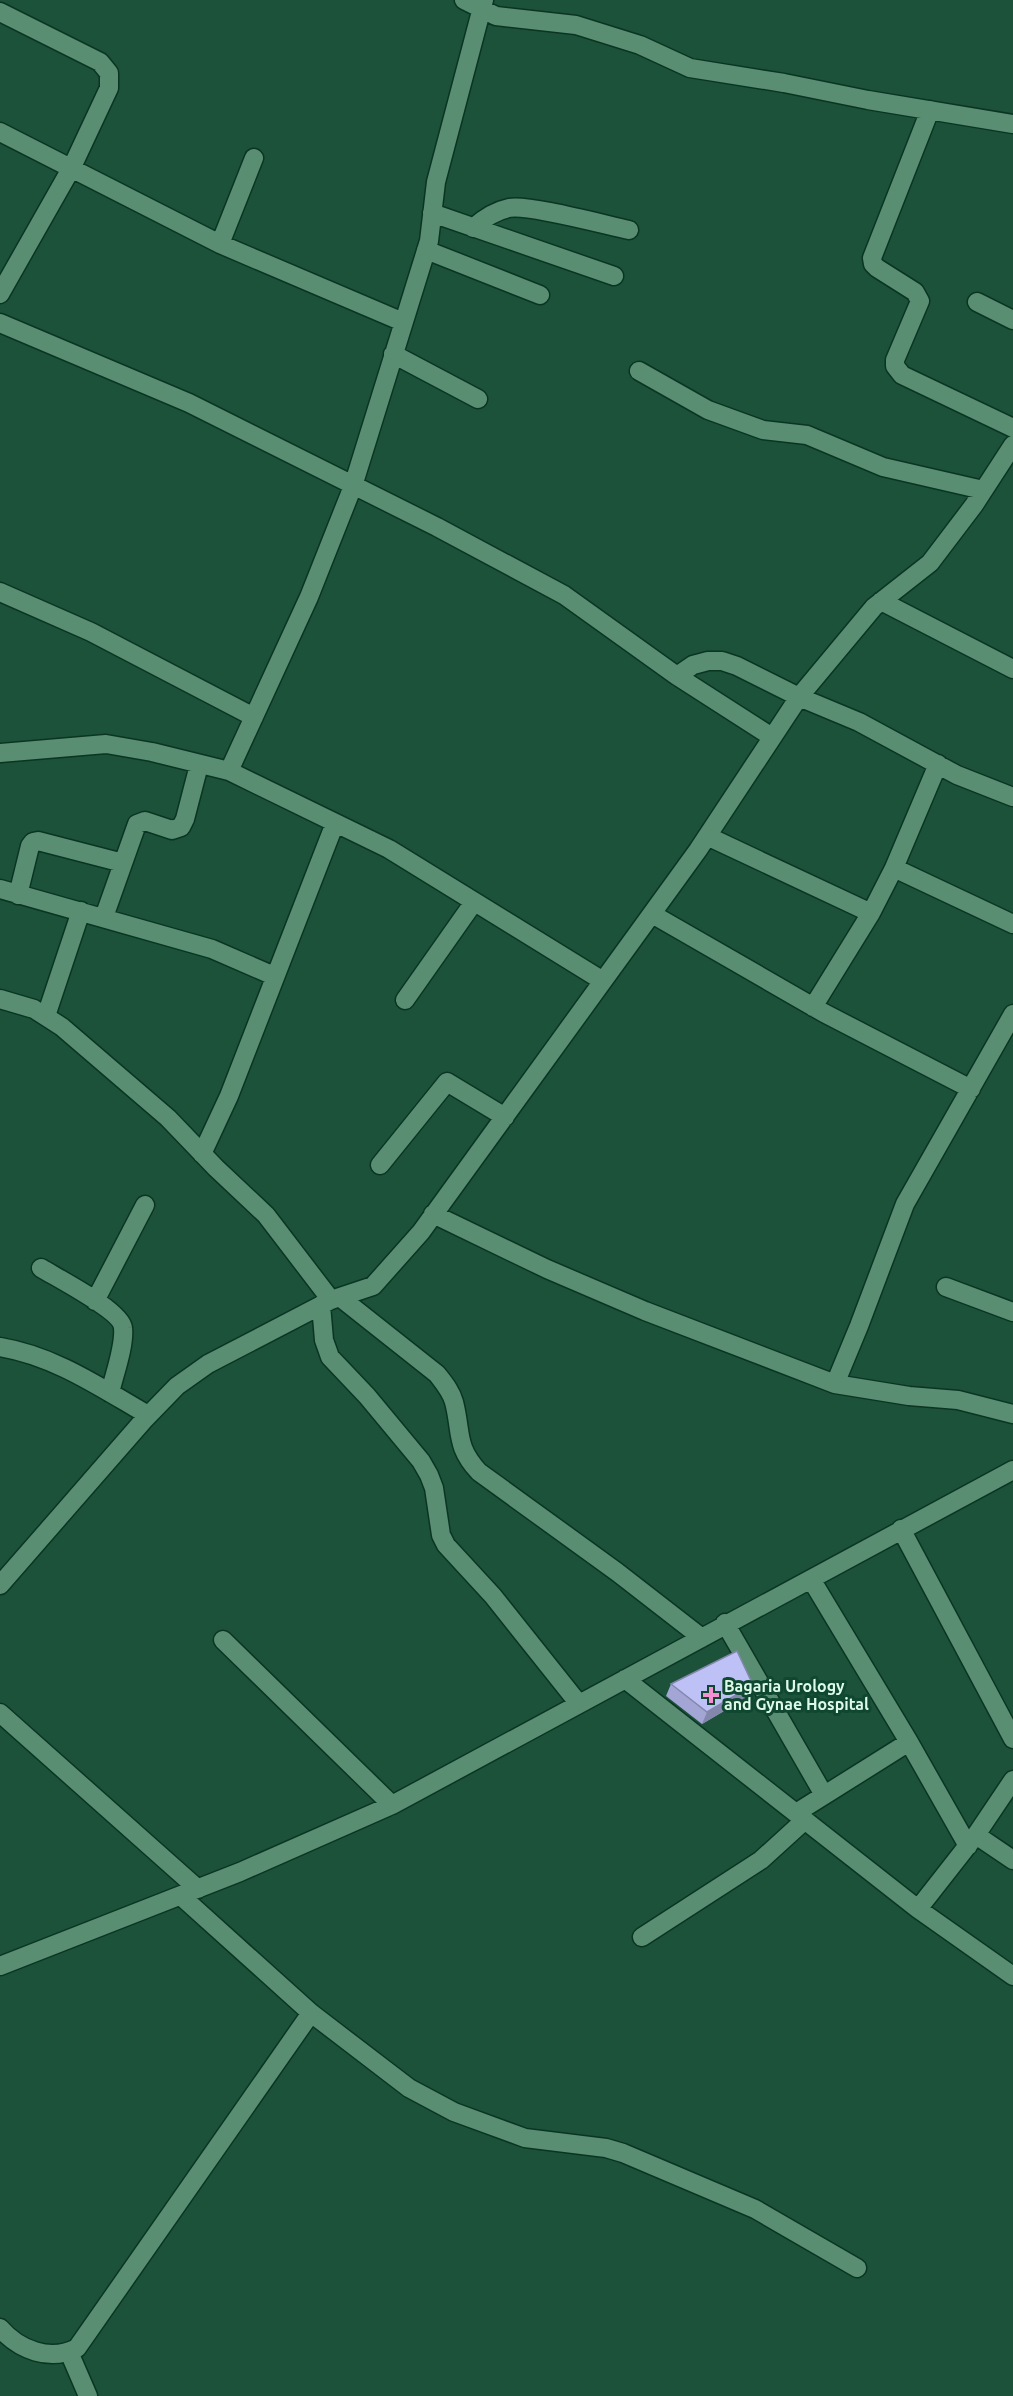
<svg xmlns="http://www.w3.org/2000/svg" width="1013" height="2396" font-family="Ubuntu,sans-serif">
<rect width="100%" height="100%" fill="#1c523a"/>
<g fill="none" stroke-linecap="round" stroke-linejoin="round">
<g stroke="#0b3523" stroke-width="21">
<path id="minor" d="M464,0L496,16L576,25L640,45L690,68L784,83L868,100L1013,124
M0,12L100,62L109,73V88L72,167L0,294
M930,110L872,258L873,264L877,268L915,292L920,301L895,360V366L902,375L1013,428
M0,132L220,244L403,322
M432,213L614,276
M473,228C484,218 495,211 509,208C528,204 605,225 629,230
M220,244L254,158
M426,250L540,295
M977,302L1013,320
M0,323L189,403L437,527L564,595L677,676L772,737
M393,354L478,399
M639,371L708,410L763,430L807,435L883,467L983,490
M0,592L91,632L254,717
M881,601L1013,669
M677,676L693,665L708,661H722L737,666L799,697L859,722L957,775L1013,797
M0,753L106,744L152,752L229,771L389,849L603,981
M938,764L894,868L1013,924
M229,771L309,597L353,486L429,241L436,182L484,0
M707,836L871,913
M0,889L212,949L274,976
M18,895L30,846L33,842L38,841L123,863
M652,914L824,1013L971,1089
M104,917L137,824L145,821L172,830L181,827L185,819L199,765
M0,999L34,1009L62,1027L168,1118L216,1168L266,1215L331,1300
M405,1000L474,902
M813,1007L871,913L894,868
M46,1016L81,911
M202,1154L229,1096L335,823
M380,1165L447,1082L505,1117
M433,1214L547,1269L645,1311L835,1384L909,1396L958,1400L1013,1414
M41,1268C57,1278 122,1311 123,1328C125,1346 114,1375 110,1393
M946,1287L1013,1312
M341,1298L437,1374C444,1383 451,1391 454,1402C462,1433 455,1446 479,1472L617,1572L702,1638
M95,1301L145,1205
M321,1305L324,1340L330,1357L367,1396L421,1461L429,1475L434,1488L441,1535L446,1545L493,1596L579,1704
M0,1347C55,1356 101,1388 148,1415
M835,1384L859,1326L905,1204L1013,1014
M901,1529L1013,1739
M811,1579L909,1742L968,1846
M0,1585L143,1421L177,1386L208,1364L331,1300L373,1286L421,1232L603,981L698,850L799,697L874,607L930,563L974,505L1013,445
M725,1623L824,1795
M223,1640L392,1805
M625,1679L918,1909L1013,1976
M0,1713L198,1889
M796,1813L909,1742
M976,1835L1013,1860
M181,1896L311,2013L409,2088L454,2112L525,2138L606,2148L623,2153L755,2209L857,2268
M918,1909L976,1835L1013,1780
M642,1937L761,1860L805,1820
M0,1966L240,1872L392,1805L1013,1470
M0,2328C19,2350 50,2362 77,2348L311,2013
M69,2352L88,2396"/>
</g>
<use href="#minor" stroke="#598e72" stroke-width="18"/>
</g>
<path fill="#a3a6d4" d="M671,1684L748,1697L702,1724L666,1696Z"/>
<path fill="#8487ac" d="M753,1685L748,1697L702,1724L707,1712Z"/>
<path fill="#bdc1f6" stroke="#8487ac" stroke-width="1.5" d="M737,1651L753,1685L707,1712L671,1684Z"/>
<path fill="#f491d3" stroke="#0f4730" stroke-width="2" d="M708 1686h6v6h6v6h-6v6h-6v-6h-6v-6h6z"/>
<g text-anchor="middle" stroke-width="6" stroke-linejoin="round" paint-order="stroke">
<g font-size="16" font-weight="bold" fill="#ddf9e9" stroke="#0f4730" text-anchor="start">
<text x="724" y="1692">Bagaria Urology<tspan x="724" dy="18">and Gynae Hospital</tspan></text>
</g>
</g>
</svg>
